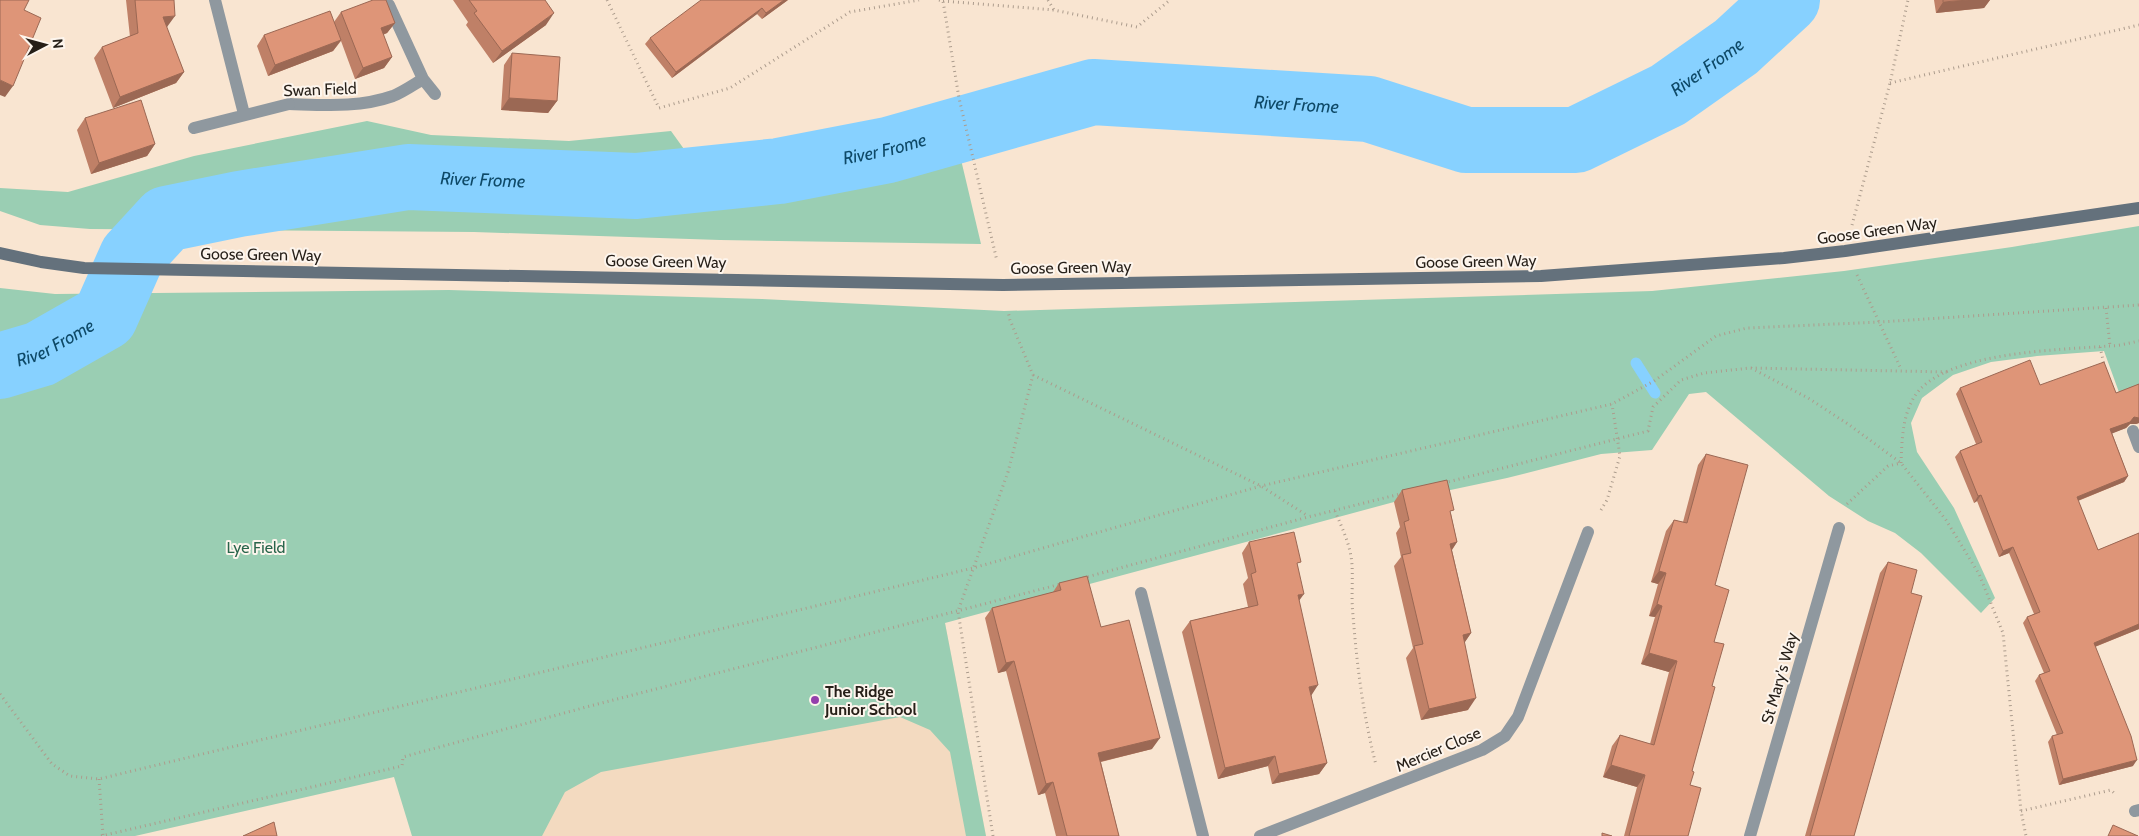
<svg xmlns="http://www.w3.org/2000/svg" width="2139" height="836" font-family="Cabin,sans-serif">
<rect width="100%" height="100%" fill="#f9e5d1"/>
<path fill="#f3dac0" d="M945,623L986,836H412Z"/>
<path fill="#9aceb3" d="M367,121L431,135L569,141L671,131L712,188L855,171L958,147L981,244L720,240L474,232L90,229L40,225L0,211V188L68,192L194,156Z
M2139,226V388L2120,395L2104,351L2037,356L1991,362L1953,375L1922,398L1911,423L1917,452L1954,508L1995,598L1981,613L1921,553L1895,533L1868,521L1829,496L1706,392L1689,394L1652,450L1601,454L1507,478L1394,502L945,623L986,836H966L950,752L930,730L900,717L601,772L565,792L542,836H412L394,777L135,836H0V288L55,294L449,290L762,299L1004,311L1652,291L1844,271L2012,247Z"/>
<g fill="none" stroke-linecap="round" stroke-linejoin="round">
<path stroke="#87d1ff" stroke-width="11" d="M1636,363L1655,393"/>
<path stroke="#87d1ff" stroke-width="66" id="s1" d="M0,366L40,354L105,317L132,256L166,219L239,204L408,177L636,186L779,171L888,150L1093,92L1369,109L1466,140H1576L1668,95L1736,47L1787,0"/>
<path stroke="#ac9c8d" stroke-width="3" stroke-dasharray="1 4" stroke-linecap="butt" d="M607,0L659,108L730,88L850,12L919,0
M939,0L943,1L959,98L997,261
M1048,0L1054,10
M943,1L1054,10L1137,27L1170,0
M1890,83L2139,25
M1852,225L1890,83L1908,0
M1857,275L1901,369
M2106,308L2110,346
M2100,347L2104,364
M1751,368L1808,398L1848,424L1901,463L1946,520L1979,574L2003,633L2021,811L2026,836
M1033,375L1261,486L1308,516
M1901,463C1902,441 1902,419 1913,399C1939,351 2061,350 2109,346C2119,346 2129,343 2139,341
M1444,483L1648,431L1653,407L1681,380L1704,373L1750,368L1948,372
M1847,504L1888,466L1901,463
M1601,510L1607,500L1620,456L1612,404
M1335,511C1342,528 1351,546 1352,565C1353,581 1351,598 1353,615C1357,667 1363,714 1376,765
M1083,578L1308,517L1404,493
M0,694L52,764L70,776L99,779L973,568L1261,486L1612,404L1654,381L1716,336L1747,328L1880,322L2139,305
M99,779L103,835
M2021,811L2111,790L2116,795
M101,836L402,766L403,757L590,706L1061,584
M993,836L958,611L1008,472L1033,375L1010,320L1008,311"/>
<path stroke="#8f989f" stroke-width="12" d="M389,5L423,79L435,94
M289,104C324,105 359,108 393,96C403,92 413,85 423,79"/>
<path stroke="#8f989f" stroke-width="12" d="M215,0L244,114
M194,128L289,104
M2133,431L2139,447
M1141,593L1203,836
M2135,811L2139,810
M1260,836L1482,750L1505,736L1518,717L1588,532
M1750,836L1839,528"/>
<path stroke="#64717c" stroke-width="12" d="M0,253L41,262L84,268L1003,285L1541,276L1784,258L1845,251L2139,208"/>
</g>
<path fill="#bf8067" d="M126,0H174L167,27H166L184,72L176,83L113,108L94,58L102,47L130,37Z
M453,0H545L546,25L493,63L466,25L468,22Z
M788,0L762,19L757,14L672,78L645,44L650,38Z
M1934,0H1990L1984,8L1936,13Z
M341,12L395,23L387,33L383,35L392,57L384,68L355,79L341,41L333,51L268,76L257,46L264,35L334,22Z
M512,53L557,101L548,113L501,110L504,65Z
M85,118L155,144L147,156L91,174L77,130Z
M2139,384V423L2136,424H2130L2126,428L2112,433L2128,476L2124,482L2078,501L2098,550L2139,533V629L2095,647L2133,766L2059,785L2048,742L2052,736L2057,735L2035,681L2039,675L2044,673L2023,623L2027,617L2034,614L2009,553L1999,557L1977,501L1974,503L1955,457L1960,451L1976,444L1956,394L1960,388L2040,385L2116,393Z
M1706,454L1715,585L1714,642L1712,686L1692,771L1690,785L1688,836H1624L1637,787L1603,777L1612,746L1620,735L1650,744L1669,672L1641,664L1655,617L1649,616L1658,584L1651,582L1666,531L1674,520L1683,522L1698,465Z
M1402,490L1451,514L1457,542L1452,550L1471,633L1464,643L1468,710L1421,720L1406,658L1413,648L1394,566L1401,557L1396,533L1400,527L1394,502Z
M1249,542L1298,566L1299,601L1311,695L1327,763L1319,774L1272,784L1268,766L1218,779L1182,632L1190,621L1248,607L1243,584L1248,578L1242,553Z
M1888,562L1911,593L1854,836H1805L1880,573Z
M1059,583L1101,627L1152,749L1101,762L1119,836H1056L1045,793L1038,795L1006,671L998,673L985,618L992,608L1053,592Z"/>
<path fill="#9b6854" d="M784,0H788L762,19L766,13Z
M1969,0H1990L1984,8L1936,13L1943,2Z
M762,8L757,14L672,78L676,72Z
M554,13L546,25L493,63L502,51Z
M175,16L167,27L155,28L163,17Z
M395,23L387,33L373,38L381,28Z
M341,40L333,51L268,76L275,65Z
M392,57L384,68L355,79L363,68Z
M184,72L176,83L113,108L120,97Z
M0,80L13,86L5,97L0,95Z
M509,98L557,101L548,113L501,110Z
M155,144L147,156L91,174L99,163Z
M2134,417L2139,418V423L2136,424H2130L2126,428L2106,436L2110,429Z
M2128,476L2124,482L2072,503L2077,497Z
M1981,495L1977,501L1974,503L1978,496Z
M1457,542L1449,554L1450,544Z
M2013,547L2009,553L1999,557L2003,551Z
M1659,571L1666,573L1658,584L1651,582Z
M1304,594L1296,605L1298,595Z
M1657,604L1662,606L1655,617L1649,616Z
M2139,624V629L2089,649L2094,643Z
M1471,633L1463,645V635Z
M1649,653L1677,661L1669,672L1641,664Z
M1014,661L1006,671L998,673L1006,663Z
M1318,685L1311,696L1309,687Z
M1476,698L1468,710L1421,720L1429,709Z
M1160,738L1152,749L1091,764L1098,753Z
M1275,756L1268,766L1218,779L1225,768Z
M2137,760L2133,766L2059,785L2063,779Z
M1327,763L1319,774L1272,784L1279,774Z
M1611,765L1645,775L1637,787L1603,777Z
M1053,782L1045,793L1038,795L1046,784Z"/>
<path fill="#de9578" stroke="#9b6854" d="M0,0H29L24,10L41,18L13,86L0,80Z
M135,0H174L175,16L163,17L184,72L120,97L102,47L138,33Z
M373,0H386L395,23L381,28L392,57L363,68L341,12Z
M469,0H545L554,13L502,51L474,13L477,11Z
M701,0H784L766,13L762,8L676,72L650,38Z
M1943,0H1969L1943,2Z
M330,11L341,40L275,65L264,35Z
M512,53L560,57L557,101L509,98Z
M141,100L155,144L99,163L85,118Z
M2030,360L2040,385L2104,362L2116,393L2139,384V418L2134,417L2130,422L2110,429L2128,476L2077,497L2098,550L2139,533V624L2094,643L2131,736L2137,760L2063,779L2052,736L2063,733L2039,675L2050,671L2027,617L2040,612L2013,547L2003,551L1981,495L1978,496L1960,451L1982,442L1960,388Z
M1706,454L1748,465L1715,585L1729,590L1714,642L1724,644L1712,686L1715,687L1692,771L1694,772L1690,785L1701,788L1688,836H1629L1645,775L1611,765L1620,735L1654,745L1677,661L1649,653L1662,606L1657,604L1666,573L1659,571L1674,520L1687,523Z
M1447,480L1454,510L1450,511L1457,542L1450,544L1471,633L1463,635L1476,698L1429,709L1414,646L1423,644L1402,555L1411,553L1404,522L1409,520L1402,490Z
M1294,532L1301,562L1297,563L1304,594L1298,595L1318,685L1309,687L1327,763L1279,774L1275,756L1225,768L1190,621L1258,605L1251,574L1256,572L1249,542Z
M1888,562L1917,570L1911,593L1922,596L1854,836H1810Z
M1087,576L1101,627L1129,620L1160,738L1098,753L1119,836H1067L1053,782L1046,784L1014,661L1006,663L992,608L1061,590L1059,583Z
M274,822L277,836H243Z
M2113,825L2138,836H2108Z
M1602,833L1612,836H1602Z"/>
<circle fill="#943fac" stroke="#fdf5ed" stroke-width="2" cx="815" cy="700" r="5"/>
<g text-anchor="middle" stroke-width="4" stroke-linejoin="round" paint-order="stroke">
<g font-size="16" fill="#261f18" stroke="#fdf5ed">
<text transform="translate(320 89) rotate(-2)" y="6">Swan Field</text>
<text transform="translate(1877 230) rotate(-8)" y="6">Goose Green Way</text>
<text transform="translate(261 254) rotate(1)" y="6">Goose Green Way</text>
<text transform="translate(666 261) rotate(1)" y="6">Goose Green Way</text>
<text transform="translate(1476 261) rotate(-1)" y="6">Goose Green Way</text>
<text transform="translate(1071 267) rotate(-1)" y="6">Goose Green Way</text>
<text transform="translate(1779 678) rotate(-74)" y="6">St Mary's Way</text>
<text transform="translate(1438 749) rotate(-23)" y="6">Mercier Close</text>
</g>
<g font-size="16" fill="#29654b" stroke="#fdf5ed">
<text x="256" y="553">Lye Field</text>
</g>
<g font-size="16" font-weight="bold" fill="#261f18" stroke="#fdf5ed" text-anchor="start">
<text x="825" y="697">The Ridge<tspan x="825" dy="18">Junior School</tspan></text>
</g>
<g font-size="18" font-style="italic" fill="#0e4967" stroke="#fdf5ed">
<text dy="6" stroke="none"><textPath href="#s1" startOffset="1814">River Frome</textPath></text>
<text dy="6" stroke="none"><textPath href="#s1" startOffset="1379">River Frome</textPath></text>
<text dy="6" stroke="none"><textPath href="#s1" startOffset="959">River Frome</textPath></text>
<text dy="6" stroke="none"><textPath href="#s1" startOffset="554">River Frome</textPath></text>
<text dy="6" stroke="none"><textPath href="#s1" startOffset="60">River Frome</textPath></text>
</g>
</g>
<g transform="translate(45 45) rotate(84)" stroke="#fdf5ed" stroke-width="4" paint-order="stroke">
<path d="M0-4L9 19L0 12L-9 19Z" fill="#261f18"/>
<text y="-8" font-size="14" font-weight="bold" text-anchor="middle" fill="#261f18">N</text>
</g>
</svg>
